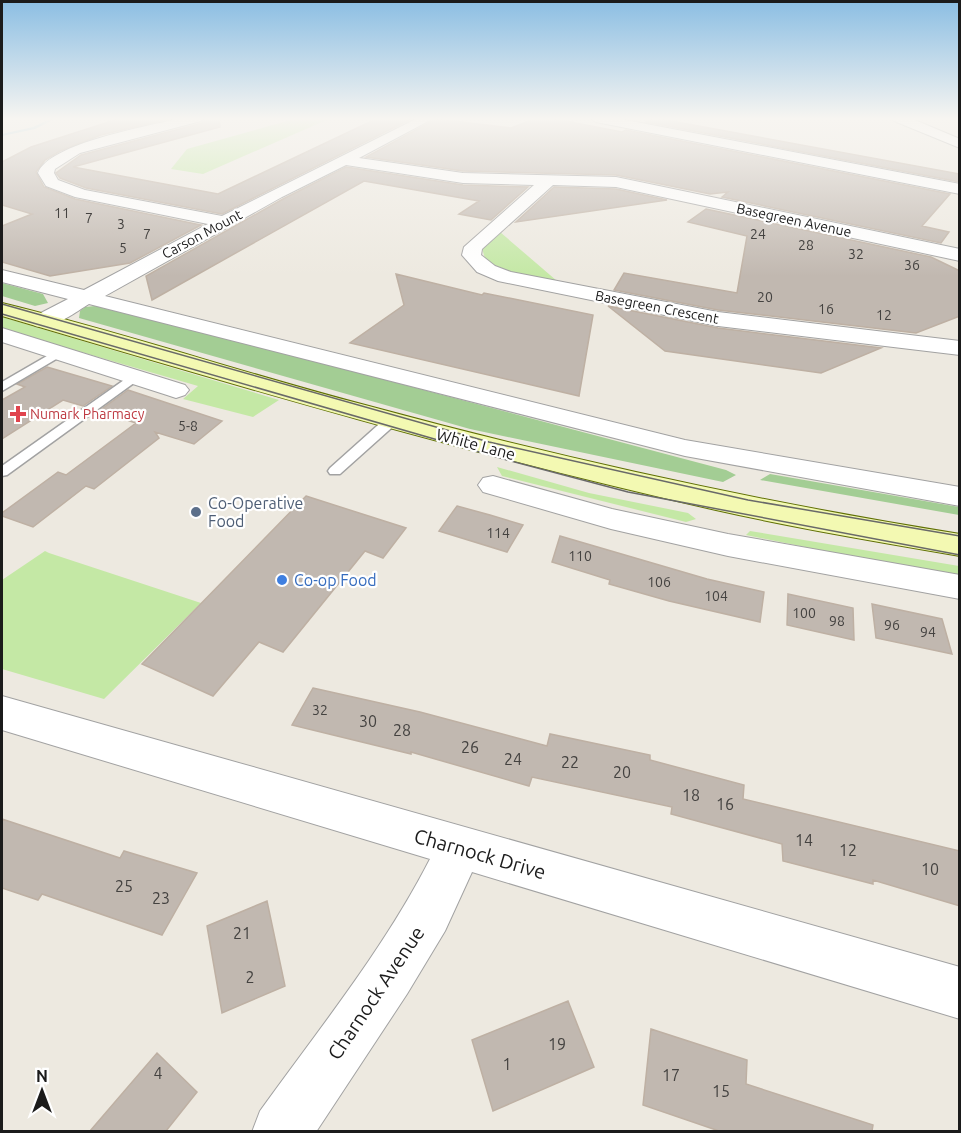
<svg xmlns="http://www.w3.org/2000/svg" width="961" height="1133" font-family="Ubuntu,sans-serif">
<rect width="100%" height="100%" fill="#ede9e0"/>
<path fill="#c4e8a5" d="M298,118H331L203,174L171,169L187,149Z
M500,232L557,281L511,273L486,262L482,248Z
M2,317L279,400L253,417L183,399L198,386L2,329Z
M497,467L589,493L688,513L696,519L686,522L502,476Z
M750,531L959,566V578L746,535Z
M45,551L49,553L201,603L104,699L2,669V580Z"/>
<path fill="#a3cd94" d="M2,283L43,294L48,303L35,306L2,296Z
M95,306L303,358L726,470L736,475L723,482L470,429L79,318L80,311L85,307Z
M770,474L959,507V515L760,480Z"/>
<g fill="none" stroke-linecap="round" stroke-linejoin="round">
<path fill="#a0ccdb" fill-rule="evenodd" d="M52,118H57L35,129L2,136V134L33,127Z"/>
</g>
<path fill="#c1b8b0" stroke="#beb0a3" stroke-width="1.5" d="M121,118H172L101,135L60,151L45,160L36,172L44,187L75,199L201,225L130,263L50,276L2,262V226L32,214L2,205V162L31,147Z
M204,118H219L220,127L73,167L218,194L378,118H413L222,214L86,188L60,178L56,173L81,155L202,123Z
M537,118H550L622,132L626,130L950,194L922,226L949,232L941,243L722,197L728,192L710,194L616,175L463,171L366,157L436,119L511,128Z
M655,118L960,174V182L646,122Z
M346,167L463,185L528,187L491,220L459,214L479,201L364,181L152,300L146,276L283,199Z
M554,187L616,189L667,200L516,222Z
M706,209L931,257L960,271V316L916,333L718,310L614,290L624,273L737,293L747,236L688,222Z
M396,274L482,295L484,293L593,315L579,396L350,343L404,305Z
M608,306L718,328L881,348L821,373L665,351Z
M47,367L112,386L83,406L63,400L2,439V400L25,387L17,384Z
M128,390L222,421L194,444L155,432L159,438L94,489L86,486L33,527L2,516V513L58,472L66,475L136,423L99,411Z
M306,496L406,528L383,558L365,551L283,652L259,642L213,696L142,664Z
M457,506L490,515L523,525L507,552L439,531Z
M560,536L707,579L764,592L760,622L669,601L609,584L610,580L552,562Z
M788,594L853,608L854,640L787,625Z
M872,604L942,619L952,654L876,638Z
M313,688L420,712L547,746L550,734L650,755V760L744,785L743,799L960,851V906L873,880V884L783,861L782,844L671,814L672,807L532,777L529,786L411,752V754L292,725Z
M2,819L120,858L124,851L197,873L162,935L42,894L38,900L2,888Z
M267,901L285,986L222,1013L207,926Z
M568,1001L594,1067L493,1111L472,1040Z
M651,1029L747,1060L746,1084L873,1125L872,1131H719L643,1105Z
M157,1053L197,1092L166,1131H90Z"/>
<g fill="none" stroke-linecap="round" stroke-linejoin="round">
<g stroke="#a2a2a2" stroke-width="3">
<path id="service" d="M59,349L65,353L63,355L2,391V382Z
M134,373L138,374V380L7,475L2,476V466Z
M392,416L397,417L399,420L397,423L340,474H330L328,471L330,468L387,417Z"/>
</g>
<g stroke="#a2a2a2" stroke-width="2">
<path id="minor" d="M181,118H202L201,121L80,153L55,169L54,173L58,180L85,190L222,216L418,118H434L359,158L463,173L616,177L960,249V261L616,187L553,185L482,249L481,255L495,266L511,272L718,312L960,341V355L718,326L498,281L477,272L462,255L464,247L534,185L463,183L346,165L282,197L105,296L685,440L960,487V506L685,456L89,304C74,313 53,330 35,326L32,321L35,316L68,299L2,282V270L84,290L208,224L75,197L46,186L38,173C49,143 150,126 181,118Z
M590,118H615L960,184V194L596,122Z
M893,118H910L960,139V148L894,121Z
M2,328L185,385L189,390L185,395L176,398L167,395L2,342Z
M493,476L612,509L728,534L960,575V599L728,556L611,529L483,492L478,485L483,478Z
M2,696L960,967V1019L472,872L445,931L407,994L316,1132H252L260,1111C319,1029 384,949 430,859L2,730Z"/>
</g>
<g stroke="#607004" stroke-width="2">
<path id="secondary" d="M2,303C125,333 246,374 369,406C564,459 760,502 960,534V556C878,542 796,528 716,510C475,456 238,386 2,316Z"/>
</g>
<use href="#service" fill="#fff" fill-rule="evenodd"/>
<use href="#minor" fill="#fff" fill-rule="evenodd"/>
<use href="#secondary" fill="#f3f9b2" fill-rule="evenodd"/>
<path stroke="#696969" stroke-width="1.5" d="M2,304L489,442L748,500L960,536
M2,314L507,460L628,492L960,555"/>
</g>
<linearGradient id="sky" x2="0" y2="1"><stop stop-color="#8bbee3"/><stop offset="0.43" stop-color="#f7f5f1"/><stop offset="1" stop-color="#f7f5f1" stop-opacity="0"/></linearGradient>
<rect width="961" height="276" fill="url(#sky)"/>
<path fill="#e0444e" stroke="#fff" stroke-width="2" d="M15 405h6v6h6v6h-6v6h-6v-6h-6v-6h6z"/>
<circle fill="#5c6f8a" stroke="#fff" stroke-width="2" cx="196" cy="512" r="6"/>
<circle fill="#3f7fe0" stroke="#fff" stroke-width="2" cx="282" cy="580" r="6"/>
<g text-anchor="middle" stroke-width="4.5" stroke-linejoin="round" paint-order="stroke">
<g font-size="14" fill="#444240">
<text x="62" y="218">11</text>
<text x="89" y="223">7</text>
<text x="121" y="229">3</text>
<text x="147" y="239">7</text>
<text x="758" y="239">24</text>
<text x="806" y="250">28</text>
<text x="123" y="253">5</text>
<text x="856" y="259">32</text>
<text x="912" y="270">36</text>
<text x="765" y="302">20</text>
<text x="826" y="314">16</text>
<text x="884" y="320">12</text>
<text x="188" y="431">5-8</text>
<text x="498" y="538">114</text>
<text x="580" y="561">110</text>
<text x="659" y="587">106</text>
<text x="716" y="601">104</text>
<text x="804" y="618">100</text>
<text x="837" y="626">98</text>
<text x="892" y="630">96</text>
<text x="928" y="637">94</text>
<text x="320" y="715">32</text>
</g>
<g font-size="14" fill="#1b1b1b" stroke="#fff">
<text transform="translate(794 220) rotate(12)" y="5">Basegreen Avenue</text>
<text transform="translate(202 234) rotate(-28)" y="5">Carson Mount</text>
<text transform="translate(657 307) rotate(11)" y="5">Basegreen Crescent</text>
</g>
<g font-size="14" fill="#be3a42" stroke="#fff" text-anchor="start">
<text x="30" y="419">Numark Pharmacy</text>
</g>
<g font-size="16" fill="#1b1b1b" stroke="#fff">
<text transform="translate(476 444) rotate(15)" y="6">White Lane</text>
</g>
<g font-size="16" fill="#4e5e75" stroke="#fff" text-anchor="start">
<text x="208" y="509">Co-Operative<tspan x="208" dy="18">Food</tspan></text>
</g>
<g font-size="16" fill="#366cbe" stroke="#fff" text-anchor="start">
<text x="294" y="586">Co-op Food</text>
</g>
<g font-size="16" fill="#444240">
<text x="368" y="727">30</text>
<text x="402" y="736">28</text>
<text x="470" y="753">26</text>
<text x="513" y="765">24</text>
<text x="570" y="768">22</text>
<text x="622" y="778">20</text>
<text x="691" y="801">18</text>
<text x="725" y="810">16</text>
<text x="804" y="846">14</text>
<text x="848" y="856">12</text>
<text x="930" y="875">10</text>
<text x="124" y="892">25</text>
<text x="161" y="904">23</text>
<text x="242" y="939">21</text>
<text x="250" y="983">2</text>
<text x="557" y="1050">19</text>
<text x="507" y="1070">1</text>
<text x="158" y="1079">4</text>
<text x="671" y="1081">17</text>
<text x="721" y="1097">15</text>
</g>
<g font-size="20" fill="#1b1b1b" stroke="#fff">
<text transform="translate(480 854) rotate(16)" y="7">Charnock Drive</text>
<text transform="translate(376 993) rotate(-56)" y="7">Charnock Avenue</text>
</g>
</g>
<rect width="961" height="1133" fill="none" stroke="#1b1b1b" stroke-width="6"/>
<g transform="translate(42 1091)" stroke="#ffffff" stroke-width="4.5" paint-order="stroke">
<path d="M0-4.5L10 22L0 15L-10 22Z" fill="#1b1b1b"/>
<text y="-9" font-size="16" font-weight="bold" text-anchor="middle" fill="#1b1b1b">N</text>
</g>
</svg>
